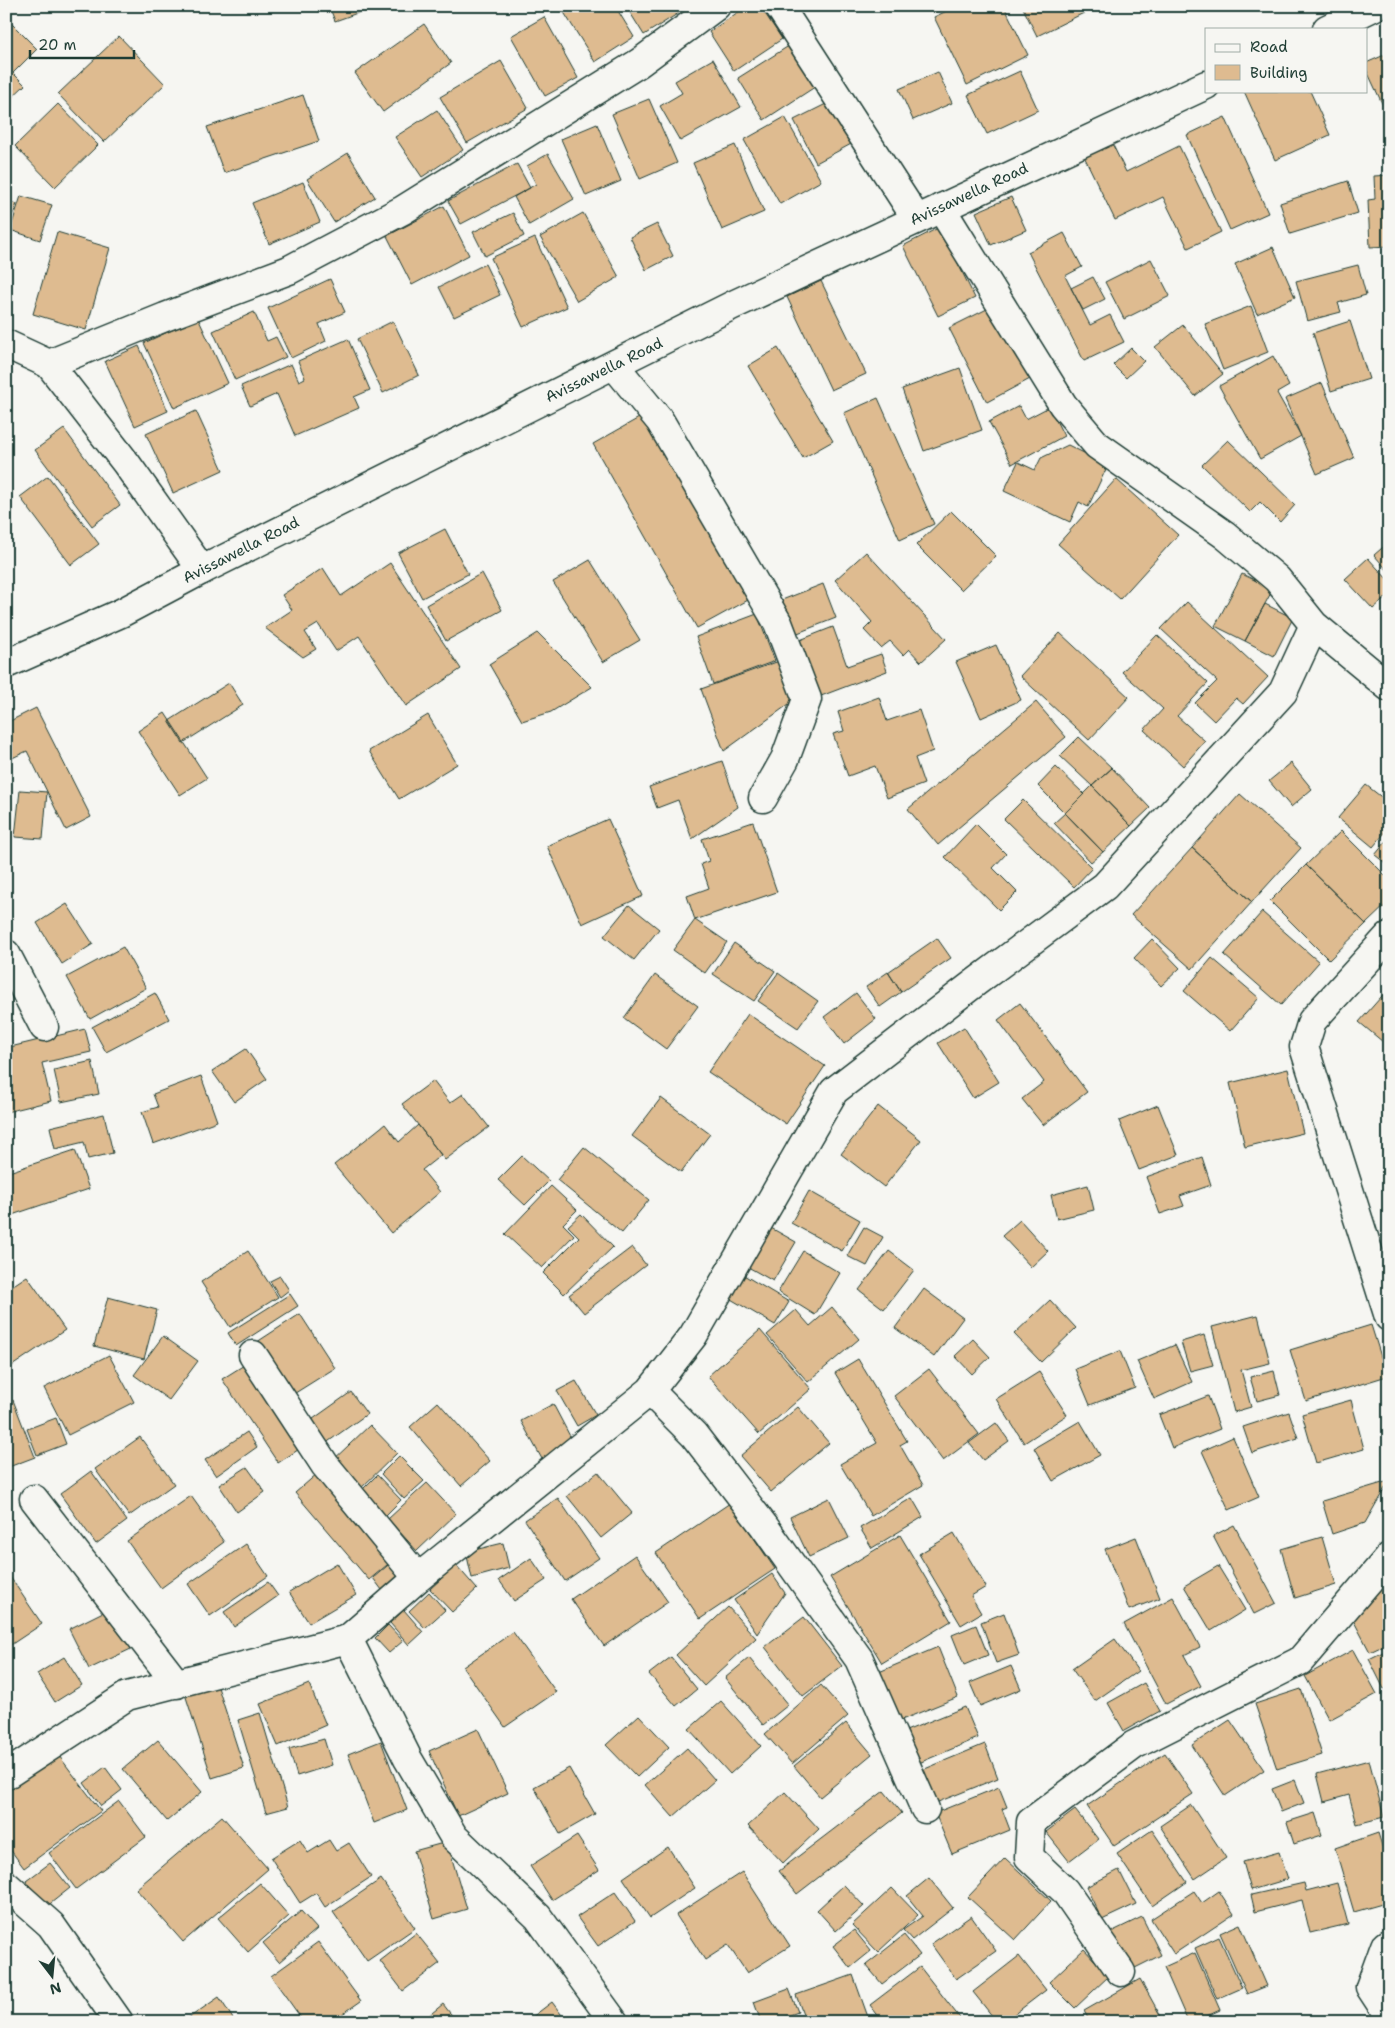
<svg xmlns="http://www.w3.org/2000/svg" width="1395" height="2028" font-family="'Shantell Sans',sans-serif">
<rect width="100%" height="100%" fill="#f6f6f2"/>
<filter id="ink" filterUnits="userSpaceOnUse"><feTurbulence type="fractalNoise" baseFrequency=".02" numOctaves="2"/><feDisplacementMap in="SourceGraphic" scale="10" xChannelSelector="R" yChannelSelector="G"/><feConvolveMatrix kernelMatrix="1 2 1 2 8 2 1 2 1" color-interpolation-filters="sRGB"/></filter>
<g filter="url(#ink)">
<path fill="#debb90" stroke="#1f3d34" d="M329,6H377L335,21Z
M560,6H615L634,37L595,62Z
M626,6H678L682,11L644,35Z
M747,6H760L782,39L734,71L709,32Z
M957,6H1004L1028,55L967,85L934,17Z
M1022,6H1098L1037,36Z
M544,17L578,78L545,96L511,36Z
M12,24L37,49L13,73L25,85L6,103V29Z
M424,24L451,63L383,112L355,73Z
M119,36L165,84L104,142L58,94Z
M795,42L821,83L764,120L738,78Z
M1389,53V115L1388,116L1366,69V63Z
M713,59L741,107L680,141L660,106L682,93L675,81Z
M501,61L528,108L467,143L440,97Z
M1020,71L1038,110L987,134L968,95Z
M938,72L952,103L913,120L899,89Z
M1244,91H1310L1330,135L1275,160Z
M303,95L319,141L224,173L207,127Z
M649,99L677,163L640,179L612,114Z
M832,101L853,143L816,163L794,120Z
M58,104L98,145L55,187L15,146Z
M437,110L463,150L422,177L395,137Z
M785,117L821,181L780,204L744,140Z
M1225,117L1268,213L1230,230L1187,135Z
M597,124L621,181L586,196L561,139Z
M1109,137L1126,172L1179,146L1221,232L1188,248L1163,197L1115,220L1081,150Z
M735,145L764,212L722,230L693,163Z
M348,153L375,197L334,222L307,179Z
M548,154L574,199L529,225L514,197L536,184L527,166Z
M517,164L530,188L461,224L448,201Z
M1389,175V246L1370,247L1368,200L1375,199L1374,176Z
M1348,181L1358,213L1290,234L1280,203Z
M303,182L320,222L269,244L252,203Z
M21,196L52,205L40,240L10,230Z
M1011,197L1026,230L991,245L976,212Z
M6,200L17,204L6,231Z
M444,206L469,255L412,285L387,236Z
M513,213L524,236L485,256L473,232Z
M583,213L619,277L577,301L540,237Z
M657,224L673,256L646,270L630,237Z
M940,227L975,298L938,316L903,246Z
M57,232L110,248L86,330L33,314Z
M1064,233L1082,267L1065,276L1090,325L1110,315L1124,342L1084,361L1028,252Z
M535,238L567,307L523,327L491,258Z
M1273,247L1295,297L1257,314L1235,264Z
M1151,259L1170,296L1124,319L1105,282Z
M485,264L500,295L454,317L439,287Z
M1358,265L1366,295L1338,303L1341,312L1307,321L1296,281Z
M1093,277L1105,299L1083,310L1071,288Z
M330,279L345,312L319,324L326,341L291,358L268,308Z
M821,281L866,374L831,390L787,297Z
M993,306L1030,379L987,402L949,328Z
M1251,306L1268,352L1223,370L1205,324Z
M254,312L267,341L276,337L286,357L235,380L213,331Z
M198,318L228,383L174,408L144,343Z
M393,321L419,375L383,393L357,339Z
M1350,321L1369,379L1331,391L1313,333Z
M1183,325L1223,374L1195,396L1155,347Z
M348,339L370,390L354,397L359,408L295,436L277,394L250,406L241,386L291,364L299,381L305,378L298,361Z
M139,346L168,411L135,426L105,361Z
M778,348L833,441L803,458L748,366Z
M1131,348L1144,361L1126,378L1113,365Z
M1273,356L1289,386L1277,393L1301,436L1260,459L1219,386Z
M960,368L982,430L924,451L902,389Z
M1322,383L1354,458L1317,474L1285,399Z
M878,398L934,524L900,540L844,413Z
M1019,406L1026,419L1049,407L1064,436L1012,464L989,422Z
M196,411L223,470L173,493L146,434Z
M646,414L750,599L697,628L593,444Z
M64,429L120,505L92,526L35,450Z
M1228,440L1295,505L1280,522L1260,502L1250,512L1202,465Z
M1068,445L1108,465L1088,507L1079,502L1070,522L1004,491L1018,462L1035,470L1041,458Z
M48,476L99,544L71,565L20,497Z
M1116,479L1178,535L1120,599L1058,544Z
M951,511L996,556L961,590L916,545Z
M445,529L468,574L422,598L398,553Z
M1389,542V572L1374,555Z
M866,552L946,639L921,662L909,649L903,655L890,641L881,648L864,630L872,622L835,580Z
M1368,558L1389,581V595L1373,609L1345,579Z
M590,560L640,640L603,662L553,582Z
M390,563L461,669L406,706L359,636L336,651L318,624L305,632L316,649L303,657L265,628L292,610L282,595L323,568L341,596Z
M482,573L502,610L446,641L426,605Z
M1242,574L1273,589L1245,641L1215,626Z
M823,584L836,618L795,634L782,600Z
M1187,602L1268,677L1243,704L1236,698L1214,721L1195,703L1217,681L1161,629Z
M1265,604L1293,618L1274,656L1245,641Z
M757,614L775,661L713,684L696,637Z
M833,627L847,666L881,654L887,671L821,696L800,640Z
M538,633L592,687L551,712L522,721L489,664Z
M1060,633L1129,697L1089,740L1020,676Z
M1157,635L1208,683L1177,716L1205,741L1183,766L1144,730L1163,709L1122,672Z
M996,645L1021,700L981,718L956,662Z
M782,660L796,699L724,751L701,689Z
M229,683L243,705L183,743L169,721Z
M879,697L887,721L919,710L933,751L915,758L924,784L887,798L875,766L848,776L833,734L844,731L838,712Z
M1036,702L1066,737L938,845L908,809Z
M36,708L91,817L66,830L27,751L6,761V723Z
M165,713L207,778L180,795L138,731Z
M428,715L457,764L399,799L369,751Z
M1079,737L1112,768L1092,786L1060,756Z
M722,761L738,807L692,839L678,800L657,808L649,787Z
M1291,763L1312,789L1291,807L1269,781Z
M1056,767L1084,794L1065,813L1038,786Z
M1112,768L1150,808L1131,826L1092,786Z
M1366,785L1389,803V828L1373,847L1338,818Z
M1092,786L1131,826L1103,852L1065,813Z
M20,790L47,792L43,839L15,837Z
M1240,794L1301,848L1252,902L1192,848Z
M1023,800L1092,868L1074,887L1004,819Z
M1065,813L1103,852L1091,862L1054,823Z
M608,819L643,896L582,924L547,846Z
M753,822L777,892L695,920L687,896L709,888L701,864L709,861L702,839Z
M976,824L1006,854L993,868L1017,892L999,910L945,857Z
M1341,831L1389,879V902L1366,924L1306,865Z
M1389,838V866L1375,855Z
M1192,848L1252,902L1192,969L1131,915Z
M1306,865L1366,924L1329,960L1270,901Z
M67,904L93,944L62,964L37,923Z
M629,905L659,929L634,960L604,936Z
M1262,912L1319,962L1281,1005L1224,955Z
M695,920L727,942L705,973L673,950Z
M937,938L951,958L901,992L888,972Z
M1152,939L1180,968L1161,986L1134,958Z
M734,943L775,971L754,1001L713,974Z
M123,947L146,988L90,1019L67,977Z
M1212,958L1259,998L1230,1031L1184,991Z
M888,972L901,992L880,1007L866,987Z
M778,973L818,1001L798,1028L758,1001Z
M655,975L698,1006L666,1049L624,1018Z
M1389,988V1047L1359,1022Z
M155,993L169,1019L106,1052L92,1027Z
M856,993L876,1019L844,1044L824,1017Z
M1020,1003L1087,1092L1043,1125L1022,1099L1044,1082L998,1020Z
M748,1014L825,1066L786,1124L708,1072Z
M964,1027L999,1082L973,1098L938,1043Z
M85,1029L91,1052L42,1063L51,1101L6,1112V1048Z
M246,1049L267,1079L234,1102L212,1071Z
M92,1061L99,1094L61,1102L54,1070Z
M1288,1069L1303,1133L1245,1147L1230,1083Z
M201,1076L217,1121L153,1144L142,1112L158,1107L153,1094Z
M433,1081L450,1103L463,1094L489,1127L445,1160L402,1104Z
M661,1098L710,1134L681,1172L632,1136Z
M1158,1105L1178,1155L1139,1170L1119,1121Z
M878,1106L921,1140L884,1187L841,1154Z
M104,1114L113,1153L88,1159L84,1142L55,1149L50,1127Z
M385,1124L399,1142L418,1125L441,1155L422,1170L440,1192L391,1233L334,1165Z
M584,1147L649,1200L622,1233L557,1180Z
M75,1150L89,1189L6,1217V1173Z
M522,1156L549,1181L525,1205L498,1180Z
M1202,1157L1211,1185L1180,1196L1184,1206L1160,1214L1146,1177Z
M1088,1185L1094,1210L1057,1219L1051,1195Z
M551,1186L577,1210L563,1224L574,1235L542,1268L505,1234Z
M809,1191L860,1220L842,1251L791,1223Z
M581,1214L613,1247L564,1294L543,1273L579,1237L568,1226Z
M1020,1220L1048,1251L1031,1267L1002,1236Z
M864,1227L883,1237L867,1266L847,1256Z
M771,1228L796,1242L773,1281L748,1267Z
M632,1247L646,1265L584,1313L569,1295Z
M248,1251L278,1297L230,1327L201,1282Z
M803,1251L840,1273L815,1315L778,1292Z
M889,1251L914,1270L884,1309L859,1290Z
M742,1274L789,1302L775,1325L729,1298Z
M27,1276L65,1330L6,1370V1290Z
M280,1276L289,1290L280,1297L270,1281Z
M924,1289L963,1318L934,1357L895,1328Z
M290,1294L298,1306L236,1346L228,1333Z
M108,1297L157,1310L144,1359L94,1346Z
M1050,1300L1076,1328L1041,1362L1014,1334Z
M832,1307L859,1339L808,1382L767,1335L796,1310L810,1326Z
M300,1314L335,1368L292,1395L257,1342Z
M1258,1315L1270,1363L1241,1370L1251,1407L1234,1412L1212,1327Z
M1371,1325L1387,1376L1306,1401L1290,1350Z
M760,1330L811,1389L759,1434L708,1376Z
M1204,1335L1213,1365L1190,1371L1181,1342Z
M163,1336L198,1361L169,1400L134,1375Z
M973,1339L990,1357L972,1374L955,1356Z
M1175,1345L1192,1382L1154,1399L1137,1361Z
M1120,1351L1135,1388L1090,1405L1075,1369Z
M109,1355L134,1402L68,1435L44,1388Z
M858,1359L907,1441L900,1445L923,1485L871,1516L840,1464L877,1443L835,1373Z
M249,1362L304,1446L278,1463L222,1379Z
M929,1369L979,1434L943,1461L894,1396Z
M1274,1371L1280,1395L1257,1401L1250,1377Z
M1039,1372L1067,1415L1024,1443L996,1399Z
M576,1381L596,1415L577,1426L557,1391Z
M351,1392L367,1414L322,1446L306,1424Z
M1208,1396L1220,1429L1172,1448L1159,1415Z
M13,1400L35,1457L6,1468V1403Z
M1351,1400L1364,1449L1316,1463L1302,1414Z
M438,1402L490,1461L461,1486L410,1427Z
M553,1404L573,1442L542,1459L521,1421Z
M798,1407L829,1443L771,1492L740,1456Z
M1289,1412L1298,1438L1252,1453L1243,1427Z
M56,1418L66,1444L37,1455L27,1429Z
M1080,1421L1100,1455L1053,1481L1034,1448Z
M996,1423L1009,1441L983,1460L969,1443Z
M370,1425L397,1453L356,1493L329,1464Z
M247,1432L257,1447L216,1476L205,1460Z
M140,1437L174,1484L129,1516L95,1469Z
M1233,1437L1259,1497L1229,1510L1202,1451Z
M399,1456L424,1481L404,1499L381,1474Z
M247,1467L265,1492L237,1512L219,1485Z
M91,1471L127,1521L96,1544L60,1494Z
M598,1472L632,1513L601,1538L567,1496Z
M318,1473L393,1560L369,1580L295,1493Z
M377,1475L401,1500L383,1518L359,1493Z
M1389,1481L1365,1523L1332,1534L1322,1501Z
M427,1483L456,1514L417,1551L388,1519Z
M191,1496L224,1542L161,1588L127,1541Z
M558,1498L599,1558L565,1581L525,1520Z
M829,1498L849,1538L809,1557L790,1517Z
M912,1498L923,1517L872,1548L860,1528Z
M730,1503L775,1569L700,1619L656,1553Z
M1234,1525L1276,1603L1254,1614L1213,1536Z
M954,1533L986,1587L971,1596L981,1613L961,1625L919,1554Z
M900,1535L951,1621L882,1663L830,1577Z
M1136,1537L1160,1598L1129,1610L1105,1549Z
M1322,1537L1336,1585L1295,1598L1281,1549Z
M503,1543L509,1568L472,1578L466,1552Z
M246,1544L268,1576L210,1616L188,1584Z
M635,1555L668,1602L604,1646L571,1599Z
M531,1558L546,1580L514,1601L499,1580Z
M394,1560L403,1572L382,1590L373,1578Z
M337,1563L356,1595L309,1623L289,1592Z
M456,1565L477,1589L452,1612L430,1589Z
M1218,1566L1245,1610L1211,1631L1184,1586Z
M6,1571L42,1624L6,1648Z
M1389,1571V1643L1370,1652L1350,1614Z
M772,1574L785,1593L757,1634L734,1600Z
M268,1582L278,1596L234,1627L224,1612Z
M429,1592L445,1610L425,1628L409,1611Z
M1173,1597L1200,1647L1184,1655L1201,1686L1166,1704L1124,1624Z
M115,1606L135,1647L89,1669L69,1629Z
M728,1607L756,1638L704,1686L676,1655Z
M404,1610L423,1632L409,1645L390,1623Z
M1004,1613L1019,1655L996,1663L981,1622Z
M804,1617L842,1666L803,1696L765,1647Z
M388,1625L403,1641L389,1653L375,1638Z
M976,1625L988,1655L964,1665L952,1635Z
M513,1632L556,1692L505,1727L463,1667Z
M1115,1639L1138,1671L1095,1701L1072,1669Z
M938,1647L958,1697L899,1721L879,1672Z
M1389,1649V1687L1384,1689L1369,1659Z
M1353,1650L1377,1694L1329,1720L1305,1676Z
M64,1657L82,1685L55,1702L37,1674Z
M671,1657L697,1689L676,1706L649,1674Z
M749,1658L788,1705L763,1725L725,1678Z
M1011,1666L1021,1689L980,1706L970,1683Z
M1144,1683L1160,1711L1124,1731L1108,1703Z
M217,1684L244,1768L212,1778L185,1694Z
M309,1684L326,1725L278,1746L260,1704Z
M821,1685L848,1716L792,1764L765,1734Z
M1301,1689L1322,1755L1277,1769L1255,1704Z
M721,1701L761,1746L730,1774L689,1729Z
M965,1707L978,1738L914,1765L901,1733Z
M260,1713L288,1807L266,1813L238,1720Z
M639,1715L669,1747L637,1777L606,1745Z
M1230,1720L1264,1770L1225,1796L1192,1745Z
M846,1723L872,1754L820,1797L794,1766Z
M478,1729L508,1793L458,1816L429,1751Z
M324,1739L332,1765L297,1776L289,1749Z
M158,1740L202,1792L167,1821L123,1769Z
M381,1741L407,1810L374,1823L348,1754Z
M985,1744L998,1778L933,1804L920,1771Z
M687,1748L715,1780L673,1817L645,1785Z
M56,1752L101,1811L24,1868L6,1844V1789Z
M1165,1753L1193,1794L1114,1846L1087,1806Z
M1369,1760L1384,1817L1357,1824L1349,1795L1324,1802L1317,1774Z
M105,1767L122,1790L101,1806L84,1783Z
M569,1768L595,1814L560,1834L534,1787Z
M1295,1780L1304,1803L1281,1812L1272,1789Z
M999,1787L1007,1807L1002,1809L1010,1830L952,1854L935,1813Z
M884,1791L902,1813L797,1894L779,1871Z
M785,1792L819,1829L783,1863L748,1826Z
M119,1801L146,1837L76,1889L49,1853Z
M1191,1805L1226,1858L1195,1879L1160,1826Z
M1075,1810L1098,1839L1069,1861L1046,1832Z
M1315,1813L1322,1835L1294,1844L1287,1822Z
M222,1816L268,1869L183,1942L136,1889Z
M1152,1830L1187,1882L1152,1906L1117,1854Z
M1378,1833L1389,1868V1902L1354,1912L1335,1848Z
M577,1836L599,1870L552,1900L530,1866Z
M300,1840L308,1853L329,1840L336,1851L349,1843L371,1877L325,1907L316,1893L300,1903L271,1858Z
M447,1842L467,1909L434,1919L414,1851Z
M668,1847L695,1888L650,1918L623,1878Z
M1279,1852L1288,1879L1251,1890L1243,1862Z
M1005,1858L1051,1901L1015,1940L968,1897Z
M50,1863L70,1888L46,1907L26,1881Z
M1119,1870L1136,1904L1102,1920L1086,1887Z
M742,1872L790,1946L747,1973L728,1945L705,1960L676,1915Z
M929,1878L953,1908L912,1940L903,1930L923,1916L907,1896Z
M381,1879L415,1928L367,1961L333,1912Z
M260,1883L289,1916L248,1952L218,1918Z
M1304,1883L1306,1891L1337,1883L1348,1924L1310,1933L1302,1900L1255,1912L1251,1895Z
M844,1885L864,1906L836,1931L817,1910Z
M892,1888L918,1915L878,1952L852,1925Z
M1194,1891L1202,1903L1219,1891L1234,1914L1174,1954L1151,1919Z
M615,1892L635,1921L598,1946L577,1917Z
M301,1911L317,1929L279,1962L263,1943Z
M971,1916L996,1951L956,1979L931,1944Z
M1142,1917L1161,1955L1131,1970L1111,1932Z
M1240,1924L1267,1986L1247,1994L1220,1933Z
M854,1930L871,1951L850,1968L833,1946Z
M416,1933L440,1963L403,1991L380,1961Z
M904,1935L920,1955L882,1984L866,1965Z
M1219,1937L1242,1988L1217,1999L1195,1948Z
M318,1942L361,2001L331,2022H304L271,1976Z
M1084,1949L1109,1976L1075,2008L1049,1982Z
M1195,1953L1220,2010L1194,2022H1188L1164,1967Z
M1019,1956L1046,1990L1004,2022H997L973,1992Z
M920,1967L963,2022H883L870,2005Z
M853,1975L868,2017L853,2022H806L796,1995Z
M1140,1979L1164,2022H1090L1084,2011Z
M789,1989L798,2012L771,2022H761L754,2002Z
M219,1997L235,2022H183Z
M552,2002L567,2022H527V2021Z
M443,2004L457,2022H421Z"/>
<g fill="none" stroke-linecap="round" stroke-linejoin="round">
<g stroke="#1f3d34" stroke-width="31">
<path id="minor" d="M779,6L916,218
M6,344L49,364L126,463L202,570
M49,364L165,317L289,270L403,210L639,63L716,6
M614,365L660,421L778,623L807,699L785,759L763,798
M1314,625L1389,687
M1389,936L1312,1021L1304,1047L1389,1317
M6,954L44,1027
M253,1355L325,1465L418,1578
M650,1391L694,1435L764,1526L859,1659L925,1809
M34,1499L177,1684
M348,1639L408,1759L454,1837L538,1917L614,2022
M6,1775L127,1696L348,1639L418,1578L650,1391L693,1336L834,1091L976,982L1105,886L1283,692L1314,625L1277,579L1225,535L1097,445L1063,405L941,208
M6,1885L51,1925L119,2022
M1389,1943L1385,1946L1370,1987L1389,2016
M1121,1972L1065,1891L1029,1857L1031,1822L1134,1745L1300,1661L1389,1557"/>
</g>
<g stroke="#1f3d34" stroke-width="31">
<path id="major" d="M1327,29L1375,6
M6,664L121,613L202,570L733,305L1206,85"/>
</g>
<use href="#minor" stroke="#f6f6f2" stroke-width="28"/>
<use href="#major" stroke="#f6f6f2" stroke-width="28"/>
</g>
</g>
<g text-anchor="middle" stroke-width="5" stroke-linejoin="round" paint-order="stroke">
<g font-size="15" fill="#1f3d34" stroke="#f6f6f2">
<text transform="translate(969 194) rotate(-25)" y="5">Avissawella Road</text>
<text transform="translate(604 370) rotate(-26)" y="5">Avissawella Road</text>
<text transform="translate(241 550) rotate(-27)" y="5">Avissawella Road</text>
</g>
</g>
<rect width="1395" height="2028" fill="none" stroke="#f6f6f2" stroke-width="25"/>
<rect x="12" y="12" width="1370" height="2003" fill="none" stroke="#1f3d34" stroke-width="2" filter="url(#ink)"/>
<rect x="1205" y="28" width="162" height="65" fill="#f6f6f2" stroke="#a0aca6"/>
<rect x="1215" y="44" width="25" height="8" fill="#f6f6f2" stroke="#a0aca6"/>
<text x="1250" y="52" font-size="15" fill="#1f3d34">Road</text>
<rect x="1215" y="65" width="25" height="15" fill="#debb90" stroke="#a0aca6"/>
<text x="1250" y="78" font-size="15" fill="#1f3d34">Building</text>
<g transform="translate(52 1976) rotate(164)" stroke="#f6f6f2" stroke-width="4" paint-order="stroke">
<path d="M0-4L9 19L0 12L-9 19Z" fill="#1f3d34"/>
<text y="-8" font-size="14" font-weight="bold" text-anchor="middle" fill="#1f3d34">N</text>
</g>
<path d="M30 50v8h104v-8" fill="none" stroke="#1f3d34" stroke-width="2.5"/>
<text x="38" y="50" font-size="15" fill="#1f3d34" stroke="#f6f6f2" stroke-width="4" paint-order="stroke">20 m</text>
</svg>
